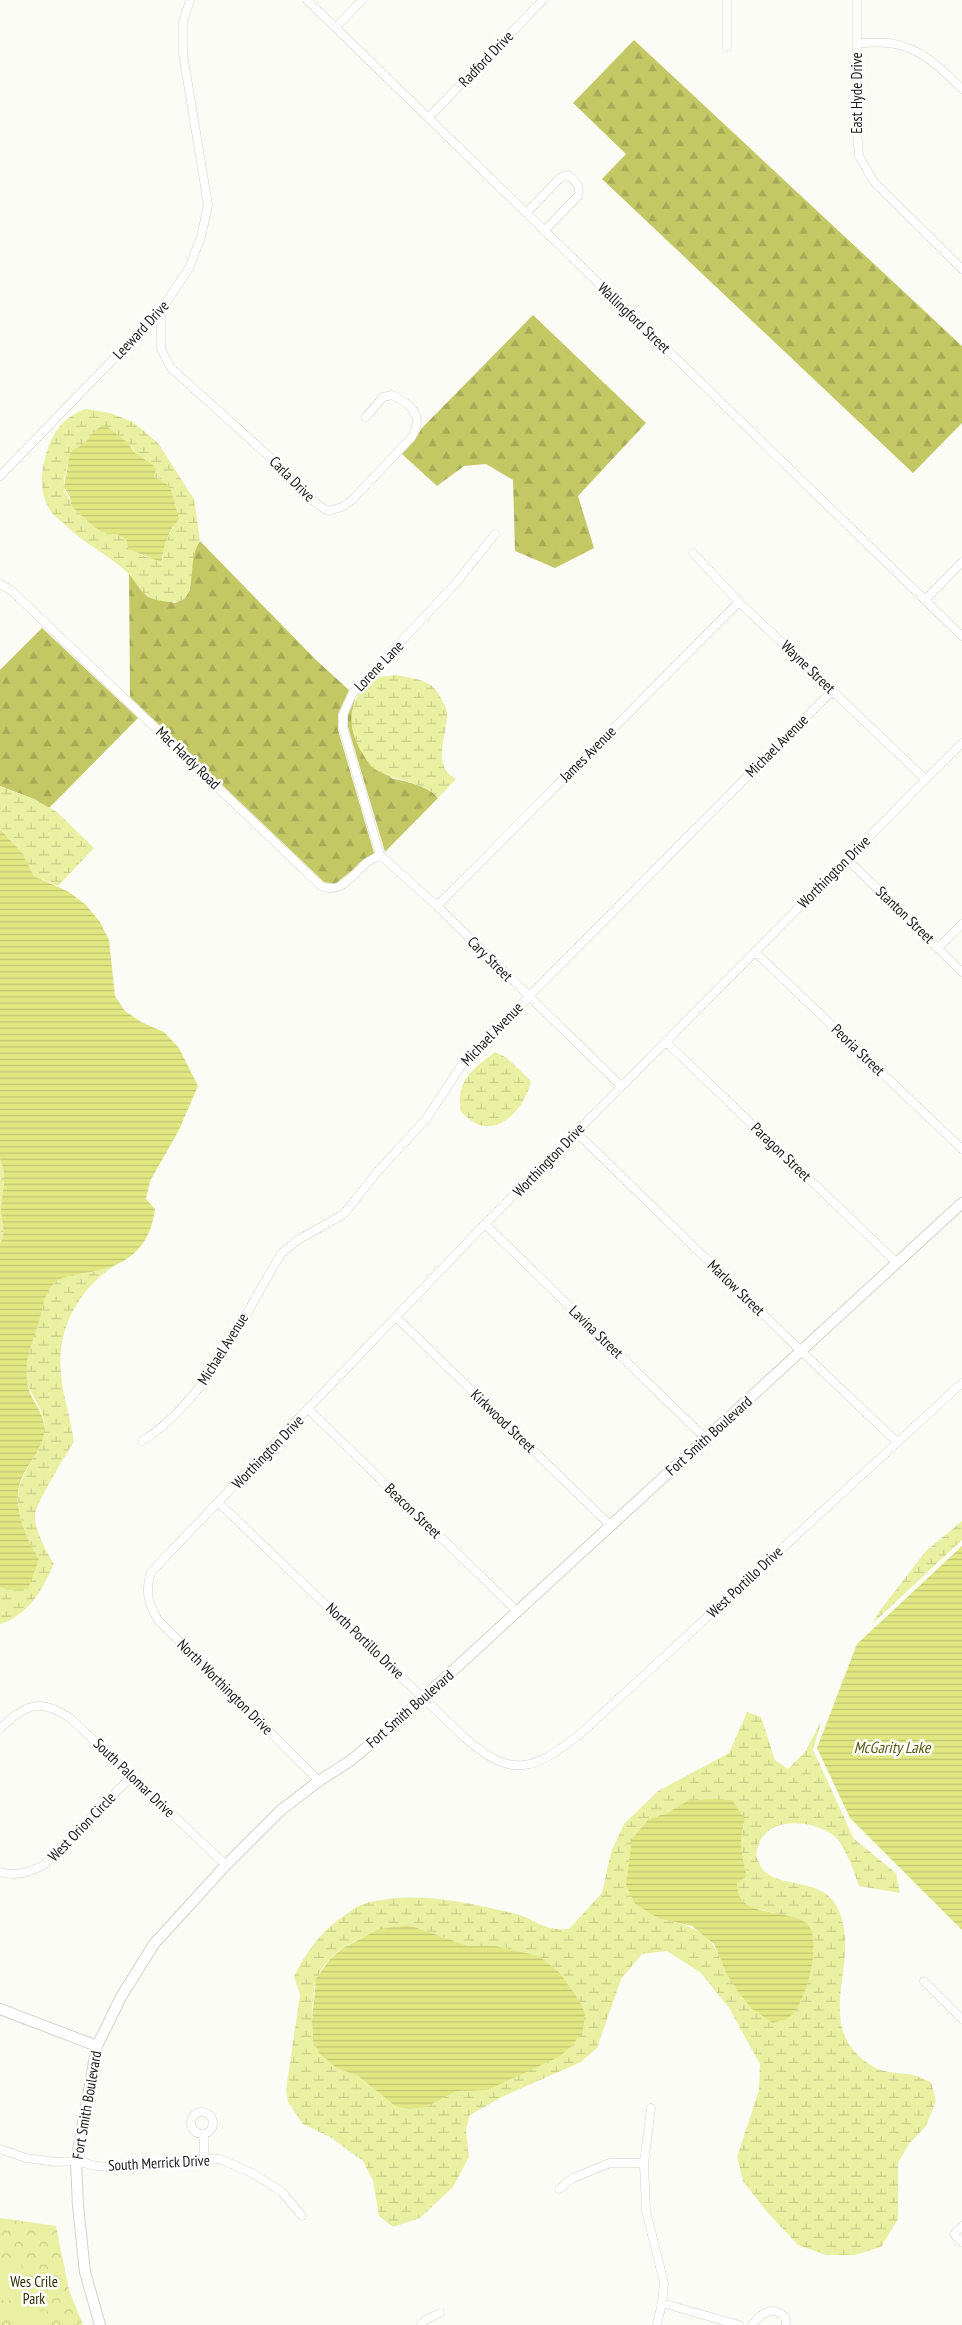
<svg xmlns="http://www.w3.org/2000/svg" width="962" height="2325" font-family="'PT Sans Narrow',sans-serif">
<defs>
<pattern id="forest-firs" width="22" height="20" patternUnits="userSpaceOnUse" patternTransform="scale(1.25)"><rect width="22" height="20" fill="#c3c865"/><path d="M5 1l3.5 6h-7zM16 11l3.5 6h-7z" fill="#a7ab57"/></pattern>
<pattern id="wetland-marsh" width="20" height="14" patternUnits="userSpaceOnUse" patternTransform="scale(1.25)"><rect width="20" height="14" fill="#eaf0a1"/><path d="M1 5h8M5 5V1M11 12h8M15 12V8" fill="none" stroke="#c8cd8a"/></pattern>
<pattern id="park-crowns" width="20" height="18" patternUnits="userSpaceOnUse" patternTransform="scale(1.25)"><rect width="20" height="18" fill="#eaf0a1"/><path d="M2 6a3 3 0 1 1 6 0M12 15a3 3 0 1 1 6 0" fill="none" stroke="#c8cd8a"/></pattern>
<pattern id="water-rules" width="6" height="5" patternUnits="userSpaceOnUse" patternTransform="scale(1.25)"><rect width="6" height="5" fill="#e1e783"/><path d="M0 2.5h6" fill="none" stroke="#c0c670"/></pattern>
</defs>
<rect width="100%" height="100%" fill="#fcfcf7"/>
<path fill="url(#forest-firs)" d="M634,40L962,346V423L913,473L602,179L626,154L573,103Z
M533,315L646,423L578,496L594,548L555,568L515,551L513,480L486,464L464,466L437,486L402,454L414,441L422,428Z
M200,541L315,659L349,690L338,714V730L374,853L335,884L324,882L130,697L129,574L148,597L175,603L184,599L190,590L191,565L196,547Z
M42,628L138,718L49,808L34,799L0,786V670Z
M356,696L353,707L391,778C406,782 428,785 438,798L385,852L348,727V715Z"/>
<path fill="url(#wetland-marsh)" fill-rule="evenodd" d="M86,409L110,413L133,422L158,443L194,499L200,541C187,559 197,592 182,600C174,604 157,601 149,597C141,593 135,581 129,574C109,555 83,543 63,523C59,519 52,515 50,510C38,490 41,469 48,448C55,428 67,415 86,409ZM98,428C118,429 109,432 122,440C123,441 128,442 129,444C135,451 136,458 146,459L154,476L161,480L175,524L162,549L163,559L146,557L133,551L127,541L118,534H106L94,527L71,506C70,499 68,497 65,491C61,480 70,460 72,450L84,444Z
M396,675C408,677 426,679 435,689C439,694 447,707 447,713C448,735 430,766 456,779L438,798C425,781 391,781 373,768C369,765 367,760 364,756C349,733 345,708 365,687C367,685 370,680 373,679C379,676 389,676 396,675Z
M0,786L34,799L57,812L94,848L58,886L34,876L22,853L0,829Z
M495,1052L507,1058L531,1081C526,1104 504,1134 477,1124C471,1121 466,1116 461,1112C456,1081 471,1070 495,1052Z
M0,1159C8,1175 2,1192 1,1209C1,1223 7,1231 0,1244Z
M117,1264C79,1288 56,1329 61,1374C63,1397 71,1419 74,1442C67,1452 36,1504 35,1514C34,1529 46,1551 54,1564C42,1590 29,1615 0,1624V1587L7,1590L39,1559C24,1534 9,1501 25,1473C33,1458 41,1446 44,1428C47,1410 27,1393 25,1375C24,1366 43,1299 48,1291C50,1287 55,1282 59,1280C68,1273 81,1274 92,1272C100,1270 109,1267 117,1264Z
M962,1521V1540L872,1624L881,1609L926,1551Z
M747,1712L761,1717L775,1760L788,1769L805,1752L821,1722L813,1750L854,1839L896,1873L900,1893L859,1886C854,1872 845,1844 833,1835C814,1821 773,1816 760,1841C758,1845 757,1851 756,1856C758,1860 761,1869 765,1872C784,1887 819,1880 834,1902C869,1956 805,2024 872,2066C884,2074 900,2072 913,2075C919,2076 925,2080 931,2082L936,2101L926,2126L909,2144L898,2163V2219L881,2247L855,2255H826L798,2245L768,2213L743,2181L737,2157L759,2090L760,2064L729,2008L701,1973L667,1951L642,1954L621,1979L597,2048L581,2062L502,2097L470,2115L466,2130L469,2157L453,2187L420,2218L393,2227L379,2216L373,2181L363,2161L330,2137L303,2124L288,2102L286,2090L300,1995L294,1976C307,1951 321,1931 345,1915C350,1912 355,1907 361,1905C408,1889 468,1902 516,1914C538,1920 542,1931 569,1929L602,1893L611,1852L624,1824L658,1791L729,1753ZM687,1801L745,1819C739,1840 741,1855 747,1876L737,1882V1892L743,1901L753,1908L779,1914L814,1948L803,1997L726,1973C711,1932 700,1928 660,1919L649,1819L667,1813ZM409,1925L468,1946H496L539,1956L559,1972L585,2012L572,2046L559,2057L509,2079L471,2090L457,2091L426,2107L395,2106L313,2040C312,2025 311,1992 317,1979C331,1943 375,1931 409,1925Z"/>
<path fill="url(#park-crowns)" d="M0,2218L56,2226L69,2290L83,2325H0Z"/>
<path fill="#eaf0a1" d="M17,2257L24,2271L0,2283V2266Z
M26,2274L33,2288L4,2303L0,2295V2288Z
M35,2292L42,2305L14,2320L7,2307Z
M45,2309L52,2323L47,2325H16Z"/>
<path fill="url(#water-rules)" d="M103,425C114,430 119,438 129,443C134,458 148,457 156,469L154,476L168,485L171,490L179,519L172,528L165,543L161,562L128,549L127,541L118,534H106L94,527L71,506L70,497L64,487L70,454L73,449C87,446 91,431 103,425Z
M0,829L22,853L34,876L69,892L86,905L100,922L109,940L115,996L125,1011L141,1022L164,1032L179,1048L198,1086L179,1130L150,1181L146,1199L155,1209C150,1248 128,1265 91,1272C75,1275 56,1275 48,1292C43,1300 42,1312 39,1321C32,1345 21,1365 29,1390C33,1402 43,1412 44,1425C46,1443 32,1459 24,1473C9,1501 24,1534 39,1559L28,1589L7,1590L0,1587V1244C7,1231 1,1223 1,1209C2,1192 8,1175 0,1159Z
M962,1546V1930L850,1818L817,1748L857,1644Z
M708,1799L732,1800L745,1819C739,1840 741,1855 747,1876L737,1883C736,1919 785,1908 806,1923C824,1936 806,2004 791,2016C787,2019 778,2021 773,2023L752,2009L737,1990L726,1973L714,1944L692,1926L660,1919L635,1904L626,1885L632,1839L649,1819L667,1813L687,1801Z
M409,1925L468,1946H496L539,1956L559,1972L578,1999L585,2012L583,2031L572,2046L559,2057L487,2090L457,2091L426,2107L409,2109L395,2106L358,2076L337,2068L319,2053L313,2040L312,2021L316,1979L330,1959L343,1948L379,1929Z"/>
<g fill="none" stroke-linecap="round" stroke-linejoin="round">
<g stroke="#d3d3ce" stroke-width="9">
<path id="minor" d="M307,0L962,636
M727,0V47
M857,0V131L859,156L874,182L962,269
M336,27L362,0
M858,43C868,43 879,42 889,43C919,46 942,69 962,89
M429,117L543,0
M526,213L561,177L568,175C576,182 581,186 578,196L544,231
M161,310V349L171,368L272,459L314,502L328,511L342,507L351,501L411,438C425,417 412,404 392,395L383,397L366,417
M0,476L161,310L189,268L201,237L208,205L183,54V22L190,0
M693,553L739,602L925,779
M0,584L12,591L321,886C341,895 352,875 366,863C370,860 375,858 380,855
M925,600L962,562
M380,855L343,728V715L352,694L456,583L495,534
M380,855L437,906L621,1086
M847,859L962,972
M437,906L739,602
M938,948L962,924
M755,952L962,1149
M665,1041L897,1263
M576,1132L801,1351L897,1442
M485,1224L706,1439
M396,1317L610,1525
M309,1410L518,1612
M142,1441C204,1404 244,1315 281,1254L296,1241L344,1214L378,1171L426,1119L463,1063L832,691
M219,1503L464,1737C512,1779 532,1771 579,1735L962,1383
M0,1729C24,1704 41,1698 70,1718L226,1865
M319,1781L158,1620C148,1603 145,1591 151,1572L485,1224L962,743
M0,1872C16,1877 30,1872 44,1865L132,1776
M924,1981L962,2019
M651,2108L644,2163L646,2211L664,2283L662,2303L657,2325
M191 2123a11 11 0 1 1 22 0a11 11 0 1 1-22 0Z
M204,2135V2159
M0,2149L26,2158L56,2162L76,2161L96,2166L123,2168L176,2164L204,2159H220L252,2173L282,2192L302,2216
M559,2189L573,2178L610,2163H644
M962,2226L954,2234L962,2242
M662,2303L739,2325
M421,2325L425,2320L440,2313
M752,2325C761,2313 773,2305 785,2317L786,2325"/>
</g>
<g stroke="#d3d3ce" stroke-width="12">
<path id="tertiary" d="M0,2009L97,2046
M100,2325L85,2272L78,2206L76,2161L97,2046L121,1997L154,1944L226,1865L281,1810L319,1781L350,1761L398,1721L962,1203"/>
</g>
<use href="#minor" stroke="#fff" stroke-width="8"/>
<use href="#tertiary" stroke="#fff" stroke-width="10"/>
</g>
<g text-anchor="middle" stroke-width="5" stroke-linejoin="round" paint-order="stroke">
<g font-size="15" fill="#181917" stroke="#fff">
<text transform="translate(486 59) rotate(-46)" y="5">Radford Drive</text>
<text transform="translate(857 93) rotate(-90)" y="5">East Hyde Drive</text>
<text transform="translate(634 318) rotate(44)" y="5">Wallingford Street</text>
<text transform="translate(141 330) rotate(-47)" y="5">Leeward Drive</text>
<text transform="translate(292 479) rotate(45)" y="5">Carla Drive</text>
<text transform="translate(379 666) rotate(-46)" y="5">Lorene Lane</text>
<text transform="translate(808 667) rotate(44)" y="5">Wayne Street</text>
<text transform="translate(777 746) rotate(-45)" y="5">Michael Avenue</text>
<text transform="translate(588 754) rotate(-45)" y="5">James Avenue</text>
<text transform="translate(188 758) rotate(44)" y="5">Mac Hardy Road</text>
<text transform="translate(834 872) rotate(-45)" y="5">Worthington Drive</text>
<text transform="translate(905 915) rotate(44)" y="5">Stanton Street</text>
<text transform="translate(490 959) rotate(45)" y="5">Cary Street</text>
<text transform="translate(492 1034) rotate(-46)" y="5">Michael Avenue</text>
<text transform="translate(858 1050) rotate(44)" y="5">Peoria Street</text>
<text transform="translate(781 1152) rotate(44)" y="5">Paragon Street</text>
<text transform="translate(549 1160) rotate(-46)" y="5">Worthington Drive</text>
<text transform="translate(736 1288) rotate(44)" y="5">Marlow Street</text>
<text transform="translate(596 1332) rotate(44)" y="5">Lavina Street</text>
<text transform="translate(223 1349) rotate(-58)" y="5">Michael Avenue</text>
<text transform="translate(503 1421) rotate(44)" y="5">Kirkwood Street</text>
<text transform="translate(709 1436) rotate(-42)" y="5">Fort Smith Boulevard</text>
<text transform="translate(268 1452) rotate(-46)" y="5">Worthington Drive</text>
<text transform="translate(413 1511) rotate(44)" y="5">Beacon Street</text>
<text transform="translate(745 1582) rotate(-43)" y="5">West Portillo Drive</text>
<text transform="translate(365 1641) rotate(44)" y="5">North Portillo Drive</text>
<text transform="translate(225 1687) rotate(45)" y="5">North Worthington Drive</text>
<text transform="translate(410 1709) rotate(-41)" y="5">Fort Smith Boulevard</text>
<text transform="translate(134 1778) rotate(44)" y="5">South Palomar Drive</text>
<text transform="translate(82 1827) rotate(-46)" y="5">West Orion Circle</text>
<text transform="translate(87 2105) rotate(-80)" y="5">Fort Smith Boulevard</text>
<text transform="translate(159 2163) rotate(-3)" y="5">South Merrick Drive</text>
</g>
<g font-size="15" fill="#2c2d02" stroke="#fff">
<text x="34" y="2287">Wes Crile<tspan x="34" dy="17">Park</tspan></text>
</g>
<g font-size="16" font-style="italic" fill="#585b12" stroke="#fff">
<text x="892" y="1753">McGarity Lake</text>
</g>
</g>
</svg>
